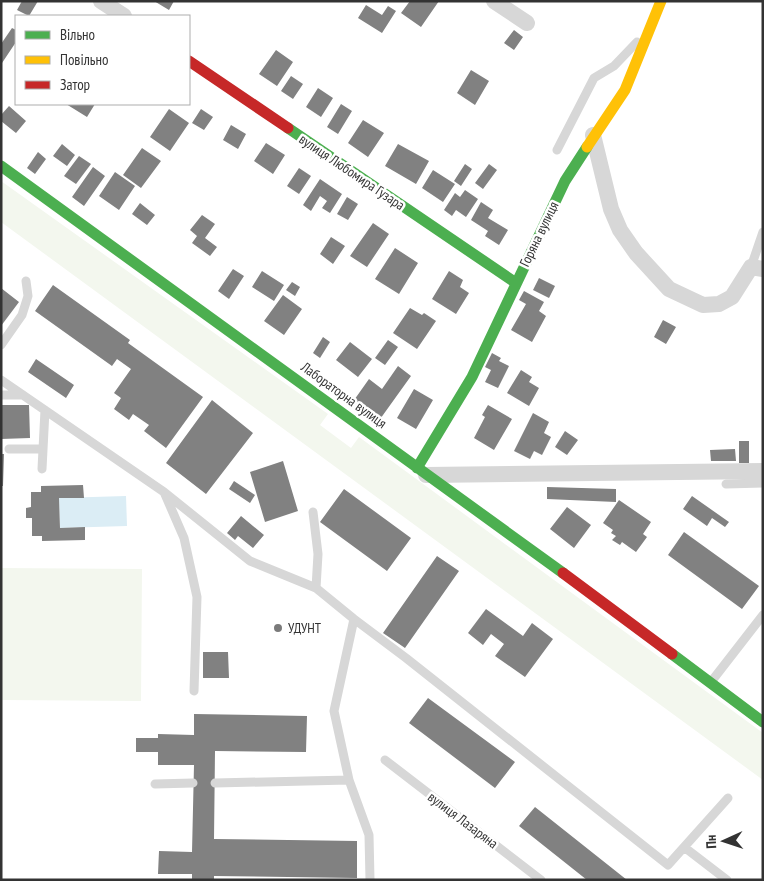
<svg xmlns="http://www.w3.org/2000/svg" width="764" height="881" font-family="'PT Sans Narrow',sans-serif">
<rect width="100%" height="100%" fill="#fff"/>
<path fill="#f3f7ee" d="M1,181L328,414L320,425L351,448L359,437L763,733V780L1,222Z
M1,568L142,569L141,701L1,700Z"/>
<path fill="#dbedf5" d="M126,496L127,526L60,528L59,498Z"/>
<path fill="#818181" d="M22,1H38L29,16L17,10Z
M154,1H174L169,10Z
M410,1H439L421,27L401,13Z
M366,5L382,15L388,6L396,11L382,33L358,18Z
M12,28L16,30V42L2,63L1,44Z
M514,30L523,37L514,50L504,43Z
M276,50L293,62L277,86L259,74Z
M471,70L489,81L475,105L457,93Z
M291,76L303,84L293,99L281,91Z
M318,88L333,98L321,117L306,107Z
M66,104H95L87,117Z
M341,104L352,111L338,134L327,127Z
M9,106L26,121L16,133L1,121V115Z
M169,109L189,123L170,151L150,137Z
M201,109L213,117L204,130L192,123Z
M363,120L384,133L368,157L348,143Z
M231,125L246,134L238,149L223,140Z
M266,143L285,155L273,174L254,161Z
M62,144L75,155L67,166L53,156Z
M398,144L429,161L416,184L385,166Z
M142,148L161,161L141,188L123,175Z
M38,152L46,159L35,174L27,168Z
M79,156L91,164L76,184L64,176Z
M465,164L472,169L461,186L454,181Z
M489,164L497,170L483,189L475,183Z
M93,167L105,176L84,206L72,197Z
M299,168L311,176L299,194L287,186Z
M433,170L455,184L443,202L422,188Z
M115,172L135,186L119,210L99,196Z
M320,179L342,194L330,213L322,208L327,201L320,196L311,211L303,205Z
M465,190L478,199L466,217L456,210L452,216L444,210L455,193L460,197Z
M347,197L358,204L348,220L337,214Z
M481,202L493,210L488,218L508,230L499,245L485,236L488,231L471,220Z
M140,203L155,215L147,225L132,214Z
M202,215L215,224L205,238L217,247L210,256L192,243L197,236L190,230Z
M373,223L389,234L367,267L350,256Z
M331,237L345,246L333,264L320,254Z
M395,248L418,263L399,294L375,279Z
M233,269L244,276L229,299L218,291Z
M262,271L284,285L274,301L252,287Z
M449,271L463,280L460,287L469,293L456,314L432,299Z
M539,278L555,286L549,298L533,290Z
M292,282L300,287L295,296L286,290Z
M53,285L130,340L128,343L203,397L166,448L144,431L149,425L133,414L129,420L114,409L121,398L114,393L131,369L117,359L112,366L35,311Z
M1,288L19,302L1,326Z
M524,291L544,302L539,311L546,316L532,342L511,330L526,304L519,300Z
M283,295L302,309L284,335L264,321Z
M410,308L422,315L424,313L436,321L417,349L393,333Z
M663,320L676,327L666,344L654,337Z
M323,337L330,342L320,358L313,353Z
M388,340L398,347L385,365L375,358Z
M350,342L372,359L358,377L336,360Z
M492,353L501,358L499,361L509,366L498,388L485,382L491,370L485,367Z
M36,359L74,385L66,398L28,372Z
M398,366L411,376L378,422L352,403L369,379L382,389Z
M521,370L532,377L529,382L539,388L529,406L507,393Z
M414,389L433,400L416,429L397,418Z
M212,400L253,433L206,494L166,463Z
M1,405H29L30,438L1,439Z
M488,405L512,419L494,450L474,438L485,417L482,415Z
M533,413L549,422L544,433L551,437L542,455L534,451L530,459L514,451Z
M565,431L578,440L567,455L555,447Z
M739,441H749V463H739Z
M735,449L736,461H711L710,450Z
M1,454H4L3,486H1Z
M283,461L298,511L265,522L250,472Z
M234,481L255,495L250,503L229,489Z
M83,485L84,498H59L60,528L85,527V540L42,541V536H32V518H26V508L31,507V492H41V486Z
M547,487L616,489V502L547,499Z
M344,489L411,538L387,571L320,522Z
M692,496L729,522L725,527L712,518L707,526L683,509Z
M619,500L651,522L643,534L647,537L636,552L622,542L620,545L612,540L616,536L611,533L613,530L603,523Z
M567,507L591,525L574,548L550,529Z
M241,516L264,535L253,548L238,536L235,540L227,533Z
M684,532L759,586L742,609L668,555Z
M437,556L459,571L405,648L383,633Z
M486,609L523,636L532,623L553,639L525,677L495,656L504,644L491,634L483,645L468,633Z
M203,652H228L229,678H203Z
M428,698L515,762L495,788L409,723Z
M194,714L307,716L306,752L215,751L214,839L357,841V878L214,876V880H192V874H158L159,851L192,852L194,765H158V752H136V738H158V734L194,735Z
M535,807L627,880H587L519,826Z"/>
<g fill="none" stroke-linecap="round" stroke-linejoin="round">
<path stroke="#d7d7d7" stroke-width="9" d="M557,150L594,78L614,66L637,42
M751,267L763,232
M1,345L22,315L28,296L26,281
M1,380L164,492L184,538L197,597L194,691
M1,395H23
M9,449H43
M42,469L45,410
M726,484L763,483
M164,492L250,561L316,588L354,619L406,658L668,865L728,798
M313,512L318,554L316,588
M354,619L334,711L349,780L369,835L370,880
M711,682L763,615
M385,760L541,880
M215,783L349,780
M155,784L193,783
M684,847L727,880"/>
<path stroke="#d7d7d7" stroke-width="16" d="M101,1L124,16
M494,1L527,23
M593,135L611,209L620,230L636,253L669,289L703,305L719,304L732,297L751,267L763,269
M426,475L763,471"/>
<path stroke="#4caf50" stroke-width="11" d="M288,128L516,283
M1,166L563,573
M417,468L472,377L565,181L587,147
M672,654L763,722"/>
<path stroke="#ffc107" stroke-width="11" d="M587,147L625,90L661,1"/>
<path stroke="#c62828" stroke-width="11" d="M189,61L288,128
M563,573L672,654"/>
</g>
<circle fill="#7a7a7a" stroke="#fff" stroke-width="2" cx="278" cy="628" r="5"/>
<g text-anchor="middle" stroke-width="5" stroke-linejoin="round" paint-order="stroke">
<g font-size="14" fill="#333" stroke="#fff">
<text transform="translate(352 172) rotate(34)" y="5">вулиця Любомира Гузара</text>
<text transform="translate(539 234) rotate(-64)" y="5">Горяна вулиця</text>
<text transform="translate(344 395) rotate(36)" y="5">Лабораторна вулиця</text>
<text transform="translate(463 820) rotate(37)" y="5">вулиця Лазаряна</text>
</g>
<g font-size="14" fill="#333" stroke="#fff" text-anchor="start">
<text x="288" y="633">УДУНТ</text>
</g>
</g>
<rect width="764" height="881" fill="none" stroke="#333333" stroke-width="5"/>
<rect x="15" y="15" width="175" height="90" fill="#ffffff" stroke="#adadad"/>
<rect x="25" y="31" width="25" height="8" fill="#4caf50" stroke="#adadad"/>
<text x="60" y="40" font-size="15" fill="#333333">Вільно</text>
<rect x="25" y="56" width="25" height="8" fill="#ffc107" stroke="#adadad"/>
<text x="60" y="65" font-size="15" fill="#333333">Повільно</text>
<rect x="25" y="81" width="25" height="8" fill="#c62828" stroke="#adadad"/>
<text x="60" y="90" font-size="15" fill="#333333">Затор</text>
<g transform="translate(724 841) rotate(267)" stroke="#ffffff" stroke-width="4" paint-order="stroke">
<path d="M0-4L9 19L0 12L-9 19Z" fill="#333333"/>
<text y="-8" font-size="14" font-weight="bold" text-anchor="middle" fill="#333333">Пн</text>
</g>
</svg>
